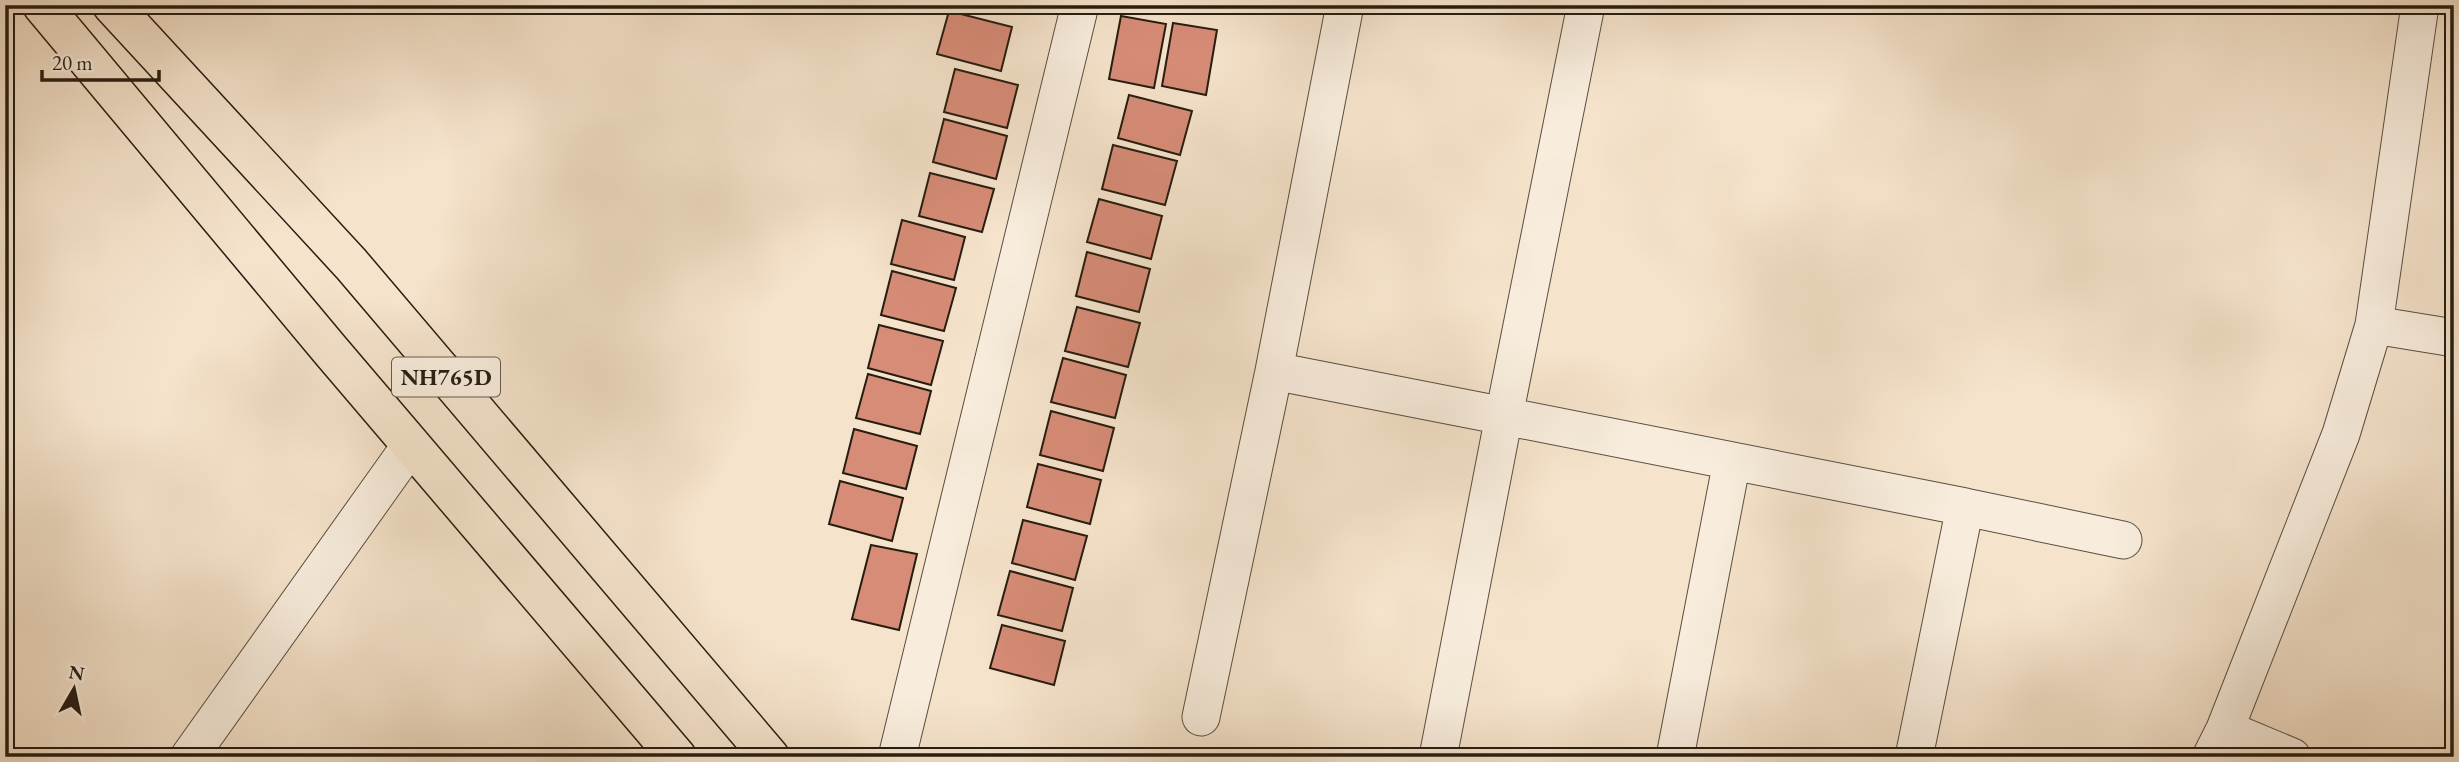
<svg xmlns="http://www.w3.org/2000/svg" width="2459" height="762" font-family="'EB Garamond',serif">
<rect width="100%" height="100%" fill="#f5e3cb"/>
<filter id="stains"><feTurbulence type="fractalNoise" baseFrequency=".00286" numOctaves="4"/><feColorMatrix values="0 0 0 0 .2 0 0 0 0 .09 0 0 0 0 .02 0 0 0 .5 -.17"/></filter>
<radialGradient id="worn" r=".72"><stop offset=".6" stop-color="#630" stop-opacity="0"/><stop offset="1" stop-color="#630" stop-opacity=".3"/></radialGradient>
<path fill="#d78c77" stroke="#261d11" stroke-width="2" d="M949,11L1012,27L1001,71L937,54Z
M1121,16L1166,24L1154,88L1109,79Z
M1173,23L1217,30L1206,95L1162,86Z
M955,69L1018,85L1007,128L944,112Z
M1129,95L1192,111L1180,155L1118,138Z
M944,119L1007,136L996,179L933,162Z
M1113,145L1177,161L1165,205L1102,189Z
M930,173L994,189L982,232L919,216Z
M1099,199L1162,216L1151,259L1087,242Z
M902,220L965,237L954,280L891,264Z
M1087,252L1150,269L1139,312L1076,296Z
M892,271L956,288L944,331L881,315Z
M1077,307L1140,323L1128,367L1065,351Z
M879,325L943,341L931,385L868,368Z
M1063,358L1126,375L1115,418L1051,402Z
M868,374L931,391L920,434L856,418Z
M1051,411L1114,428L1103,471L1040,455Z
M854,429L917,446L906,489L843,473Z
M1038,464L1101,480L1090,524L1027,507Z
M840,481L903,498L892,541L829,524Z
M1023,520L1087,536L1075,580L1012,563Z
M871,545L917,554L899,630L852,619Z
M1010,571L1073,588L1062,631L998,615Z
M1002,625L1065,641L1054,685L990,668Z"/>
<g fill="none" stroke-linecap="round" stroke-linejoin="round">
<g stroke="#5a4e40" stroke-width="39">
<path id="minor" d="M2374,325L2454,338
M1274,371L1504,416L1586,5
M1965,507L2123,540
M1201,717L1274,371L1345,5
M2225,729L2292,757
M189,757L411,445
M897,757L1080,5
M1438,757L1504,416L1965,507L1914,757
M1675,757L1732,461
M2211,757L2225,729L2341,434L2374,325L2420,5"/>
</g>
<g stroke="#261d11" stroke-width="41">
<path id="highway" d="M42,5L331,351L677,757
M112,5L351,264L770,757"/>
</g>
<use href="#minor" stroke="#f8eddd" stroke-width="37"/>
<use href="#highway" stroke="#f5e3cb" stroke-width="38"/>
</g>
<g text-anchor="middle" stroke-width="6" stroke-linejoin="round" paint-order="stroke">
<rect fill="#f8eddd" stroke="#655b4e" stroke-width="2" x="392" y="357.5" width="108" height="39" rx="5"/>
<g font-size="23" font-weight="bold" fill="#261d11">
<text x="446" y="385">NH765D</text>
</g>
</g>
<rect width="2459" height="762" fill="none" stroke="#f5e3cb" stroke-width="28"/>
<rect x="7" y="7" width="2445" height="748" fill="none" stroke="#261d11" stroke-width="3.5"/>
<rect x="14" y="14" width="2431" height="734" fill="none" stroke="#261d11" stroke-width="2"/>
<g transform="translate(74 689) rotate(9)" stroke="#f8eddd" stroke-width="5" paint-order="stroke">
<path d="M0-5L12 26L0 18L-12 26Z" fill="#261d11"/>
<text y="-10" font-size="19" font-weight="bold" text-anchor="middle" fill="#261d11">N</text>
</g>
<path d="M42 70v10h117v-10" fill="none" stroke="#261d11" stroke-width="3.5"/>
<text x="52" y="70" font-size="21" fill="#261d11" stroke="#f8eddd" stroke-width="5" paint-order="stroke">20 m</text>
<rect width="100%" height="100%" filter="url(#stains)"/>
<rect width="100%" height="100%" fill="url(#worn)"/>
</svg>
